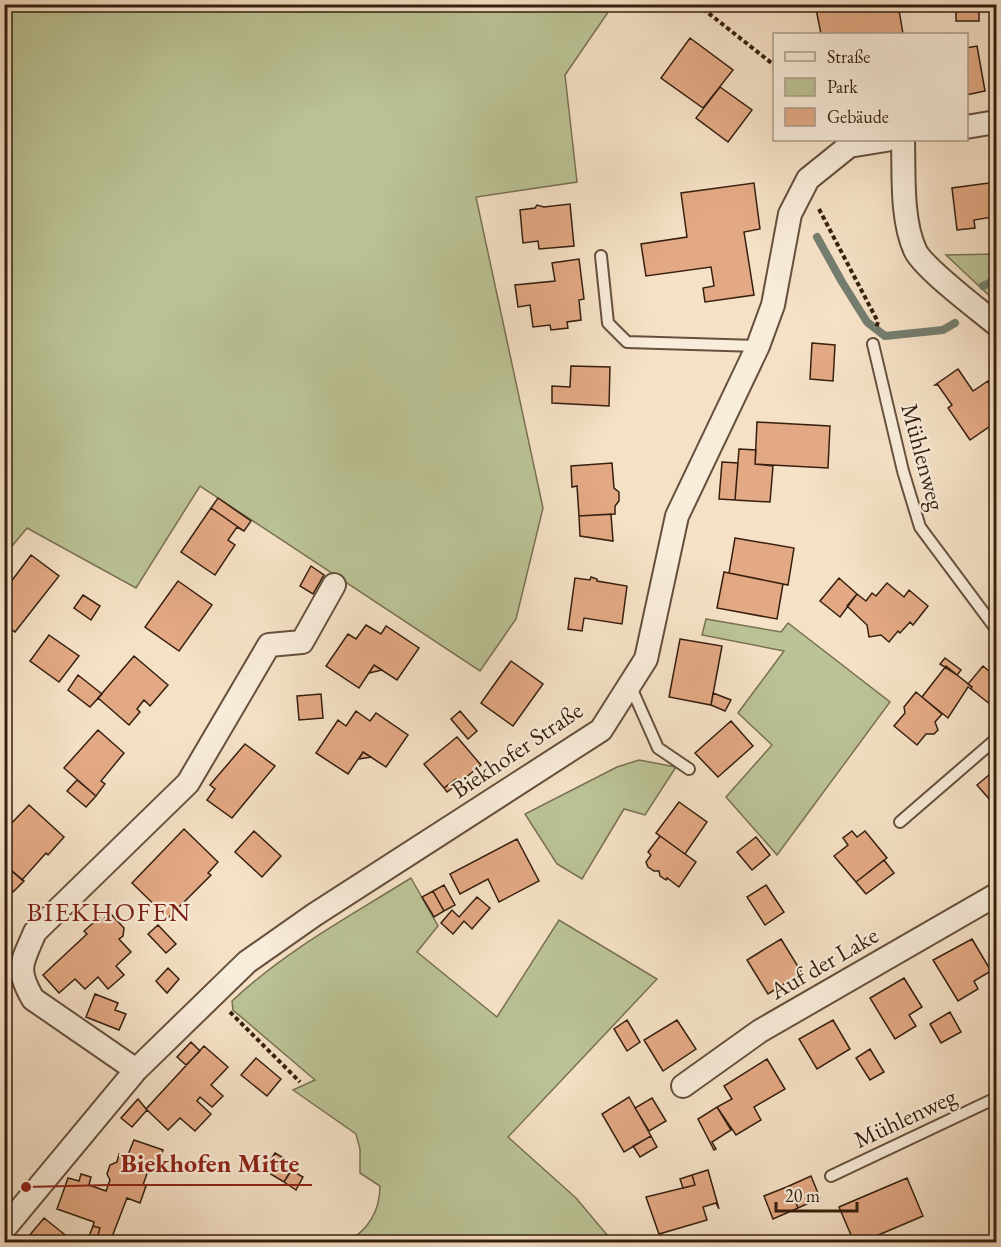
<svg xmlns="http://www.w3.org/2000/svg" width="1001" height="1247" font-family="'EB Garamond',serif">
<rect width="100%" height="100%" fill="#f5e1c6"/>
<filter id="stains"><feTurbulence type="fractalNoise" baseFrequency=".00333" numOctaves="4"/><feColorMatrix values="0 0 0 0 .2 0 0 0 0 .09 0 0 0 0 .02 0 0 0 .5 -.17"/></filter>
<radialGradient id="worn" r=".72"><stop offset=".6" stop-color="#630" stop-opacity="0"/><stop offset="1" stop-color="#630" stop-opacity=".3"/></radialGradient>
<path fill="#bbc396" stroke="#787152" stroke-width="1.5" d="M5,5H613L565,75L577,182L476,197L543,508L516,619L480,671L200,486L136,588L27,528L12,546L5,542Z
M996,254V302L946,255Z
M706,619L781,632L788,623L890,702L777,855L726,797L772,745L738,713L784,651L702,635Z
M639,760L676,767L645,815L624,809L582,879L557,864L525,814L617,767Z
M411,878L438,926L417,952L497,1017L559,920L657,979L508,1137L576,1198L613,1242H346C368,1231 380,1211 380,1186L360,1173V1149L356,1134L293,1090L315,1080L233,1010L232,1001C285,951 350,916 411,878Z"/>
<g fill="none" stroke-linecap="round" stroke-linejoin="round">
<path stroke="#747e6f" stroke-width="8" d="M564,4L573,7L578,4
M817,237L842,282L867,322L885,336L943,330L955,323
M983,286L996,280"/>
</g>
<path fill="#e3a984" stroke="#361f0f" stroke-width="1.5" d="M815,4H898L903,34H821Z
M956,8L979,9V21H956Z
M690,38L733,70L703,108L661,78Z
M977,46L985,91L966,95V48Z
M720,87L752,110L728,142L696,118Z
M996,182V233H994L992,217L974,220L975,228L957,230L952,188Z
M754,183L760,229L744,232L754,295L705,302L703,288L714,286L711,267L646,276L641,244L687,237L681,193Z
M570,204L574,246L539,249L538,241L523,243L520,210L535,208L537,205L544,207Z
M579,259L584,299L579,300L581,320L567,322L568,328L551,330L550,325L533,327L530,305L518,307L515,285L555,281L552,263Z
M812,343L835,345L833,381L810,379Z
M571,366L610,367L609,406L552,403V386L570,387Z
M958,369L973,391L988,381L996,394V422L970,440L948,408L952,405L938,385H935Z
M757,422L830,426L828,468L755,464Z
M739,449L756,450L755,464L773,466L770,502L735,500Z
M722,462L738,463L735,500L719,499Z
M612,463L614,488L619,492V501L615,506V514L579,516L577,486L572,487L571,466Z
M218,498L251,521L244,531L211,508Z
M211,508L244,531L237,527L228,540L235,545L215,575L181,552Z
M611,514L613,541L580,536L579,516Z
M735,538L794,548L788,585L729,573Z
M31,555L59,576L15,632L4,625V591Z
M311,566L324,575L313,594L300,586Z
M724,572L783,584L777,619L717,608Z
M591,577L597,579V581L627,586L622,624L584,618L582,631L568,629L575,578L590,580Z
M839,578L857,594L840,617L820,601Z
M178,581L212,605L179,651L145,627Z
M887,583L904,597L909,590L928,606L913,625L910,622L900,633L898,631L889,642L881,635L869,637L867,625L847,606L857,594L866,601L872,593L876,596Z
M83,595L100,606L91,620L74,608Z
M366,625L381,634L386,626L419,648L397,680L374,665L359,688L326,666L348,634L356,639Z
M49,635L79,656L59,682L30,661Z
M680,639L722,646L711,705L669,697Z
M134,656L168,685L150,706L144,700L137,709L140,712L129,725L98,698Z
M945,658L961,670L957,675L940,664Z
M511,661L543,684L513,726L481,703Z
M374,665L382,670L369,673Z
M946,666L972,687L971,689L968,687L948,718L922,697Z
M983,666L996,677V697L991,705L971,689L972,687L968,684Z
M78,675L102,694L90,707L68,690Z
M916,692L942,714L935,722L938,730L934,734H926L917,745L894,726L905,713L904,707Z
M713,693L731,700L725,711L711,705Z
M321,694L323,718L299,720L297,696Z
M356,711L370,721L376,713L408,735L386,767L363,752L348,774L316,753L338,720L346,726Z
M460,711L477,731L468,739L451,719Z
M731,721L753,746L718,777L695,753Z
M98,730L124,753L101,781L105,784L96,796L64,768Z
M457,737L481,765L459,783L456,779L444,788L424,764Z
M245,744L275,766L232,818L207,800L215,789L210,785Z
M363,752L371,757L359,759Z
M996,769V795L990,800L977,785Z
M456,779L459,783L447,792L444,788Z
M77,780L96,796L86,807L67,791Z
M996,795V808L990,800Z
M679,802L707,822L685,854L656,833Z
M29,805L64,837L48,855L46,853L22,880L4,864V831Z
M184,829L218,862L208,873L211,875L168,918L132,883Z
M254,831L281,856L262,877L235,852Z
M852,831L857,837L865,831L887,858L856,882L834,856L848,845L843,838Z
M660,836L696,862L679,887L667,878L666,880L660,876L659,871H654L648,867L646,862L651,855L648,852Z
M756,837L770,855L752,870L737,852Z
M517,839L539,881L499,902L488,879L460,894L450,874Z
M884,860L894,873L866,894L856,882Z
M4,864L24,881L13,892L4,884Z
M444,885L455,905L444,911L433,891Z
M766,885L784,912L765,925L747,897Z
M433,891L444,911L434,917L422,897Z
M477,897L490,908L472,929L464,921L453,934L441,923L452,910L459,917Z
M110,913L124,928L123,936L119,939L131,952L116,966L124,975L108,989L98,977L85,989L75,979L59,993L43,975L87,934L84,931L99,918L102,921Z
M158,925L176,944L166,953L148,934Z
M781,939L802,973L768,994L747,960Z
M972,939L991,971L974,981L978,989L958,1001L933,960Z
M168,968L179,979L167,993L156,981Z
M904,978L922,1007L909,1015L916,1026L895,1039L870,998Z
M95,994L118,1003L115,1010L126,1014L119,1030L86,1017Z
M950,1012L961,1032L941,1043L930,1024Z
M627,1020L640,1042L627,1051L614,1029Z
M677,1020L696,1049L663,1071L644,1040Z
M833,1020L850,1049L817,1069L799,1039Z
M191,1042L200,1051L186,1065L177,1057Z
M204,1046L228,1067L211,1085L223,1096L212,1107L200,1097L197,1101L211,1114L195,1131L180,1118L168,1130L146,1109Z
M870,1049L884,1072L870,1080L856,1058Z
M256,1058L281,1079L267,1096L241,1075Z
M767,1059L785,1089L754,1107L761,1120L736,1135L717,1107L732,1099L724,1086Z
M629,1097L651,1136L624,1152L602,1114Z
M652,1098L666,1121L649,1131L635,1108Z
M138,1099L147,1110L132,1127L121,1118Z
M717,1107L731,1130L712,1142L716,1149L714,1150L698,1119Z
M651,1136L657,1147L640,1157L633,1146Z
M134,1140L163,1150L157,1168L127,1157Z
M275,1153L295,1165L284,1182L264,1170Z
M119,1154L150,1165L143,1185L146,1186L140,1203L127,1198L110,1242H108L97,1238L100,1228L93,1226L94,1222L57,1209L68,1178L79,1181L81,1174L91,1177L89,1185L106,1191L110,1180L107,1174L110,1165L117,1162Z
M291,1170L303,1177L296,1190L284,1182Z
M708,1170L719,1209L716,1203L703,1207L707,1220L659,1234L646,1197L695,1185L692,1175Z
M692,1175L695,1185L683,1188L680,1179Z
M811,1176L820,1198L798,1208L789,1186Z
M907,1178L923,1216L862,1242H854L839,1207Z
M789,1186L798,1208L773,1219L764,1196Z
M44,1218L69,1238L65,1242H24Z
M93,1226L100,1228L97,1238L108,1242H87Z"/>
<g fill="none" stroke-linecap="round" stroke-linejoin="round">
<g stroke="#66503d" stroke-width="14">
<path id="service" d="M601,256L608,323L627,342L758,346
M873,344L903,471L920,527L996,629
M630,685L658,748L689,769
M900,822L996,739
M831,1176L996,1098"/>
</g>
<g stroke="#66503d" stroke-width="26">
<path id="minor" d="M966,127L996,122
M903,140C904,173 901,219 915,250C923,268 978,309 996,324
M136,1070L33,999C15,968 22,963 35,932L188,783L269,645L302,642L334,585
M683,1086L760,1031L996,895
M4,1229L136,1070L247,962L314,915L601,730L646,659L677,516L758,346L773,305L790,214L808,179L849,146L886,140"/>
</g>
<path stroke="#361f0f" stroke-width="4" stroke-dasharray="4.5 3" stroke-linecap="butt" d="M697,4L774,65
M819,209L878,322L876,328
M230,1012L300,1082"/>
<use href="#service" stroke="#f8ecda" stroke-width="10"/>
<use href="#minor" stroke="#f8ecda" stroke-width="22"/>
</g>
<g text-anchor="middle" stroke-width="4.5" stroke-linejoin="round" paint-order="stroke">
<g font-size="24" fill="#361f0f" stroke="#f8ecda">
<text transform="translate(923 457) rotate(75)" y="8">Mühlenweg</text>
<text transform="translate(517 750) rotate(-34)" y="8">Biekhofer Straße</text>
<text transform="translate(824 963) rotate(-30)" y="8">Auf der Lake</text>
<text transform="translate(905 1118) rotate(-25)" y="8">Mühlenweg</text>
</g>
<g font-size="27" letter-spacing="1.5" fill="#7a1f14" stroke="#f8ecda">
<text x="109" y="921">BIEKHOFEN</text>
</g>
</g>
<path fill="none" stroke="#8f2418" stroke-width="2" d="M26 1187L109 1185H312"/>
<circle fill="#8f2418" stroke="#f8ecda" stroke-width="2" cx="26" cy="1187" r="6"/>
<g font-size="26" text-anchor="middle" font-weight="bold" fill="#8f2418" stroke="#f8ecda" stroke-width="4.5" stroke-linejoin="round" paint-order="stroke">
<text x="210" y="1172">Biekhofen Mitte</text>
</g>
<rect width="1001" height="1247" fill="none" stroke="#f5e1c6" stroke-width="24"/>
<rect x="6" y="6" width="989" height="1235" fill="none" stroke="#361f0f" stroke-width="3"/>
<rect x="12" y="12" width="977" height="1223" fill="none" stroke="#361f0f" stroke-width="1.5"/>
<rect x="773" y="33" width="195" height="108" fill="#f8ecda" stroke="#aa9a89" stroke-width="1.5"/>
<rect x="785" y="52" width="30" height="9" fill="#f8ecda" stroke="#aa9a89" stroke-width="1.5"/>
<text x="827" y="63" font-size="18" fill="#361f0f">Straße</text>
<rect x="785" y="78" width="30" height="18" fill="#bbc396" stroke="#aa9a89" stroke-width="1.5"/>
<text x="827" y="93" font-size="18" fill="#361f0f">Park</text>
<rect x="785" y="108" width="30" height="18" fill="#e3a984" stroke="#aa9a89" stroke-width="1.5"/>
<text x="827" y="123" font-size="18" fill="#361f0f">Gebäude</text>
<path d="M776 1202v9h81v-9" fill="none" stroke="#361f0f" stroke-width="3"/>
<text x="785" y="1202" font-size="18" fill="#361f0f" stroke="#f8ecda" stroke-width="4.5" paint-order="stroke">20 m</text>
<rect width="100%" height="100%" filter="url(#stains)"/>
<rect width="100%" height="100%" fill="url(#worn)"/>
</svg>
